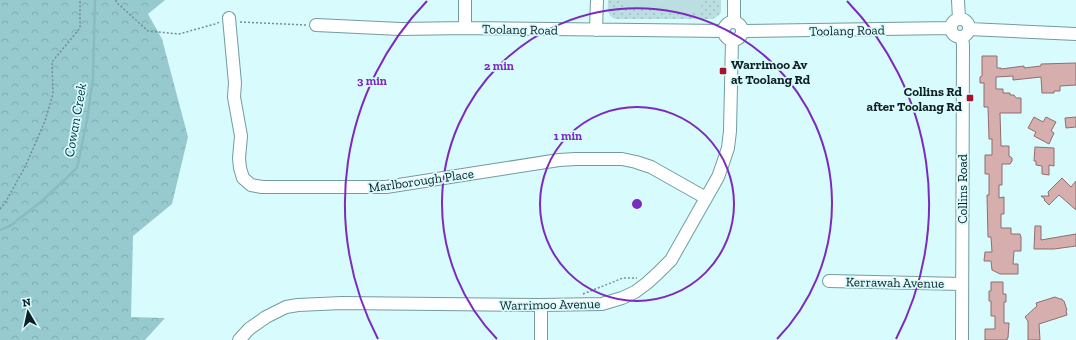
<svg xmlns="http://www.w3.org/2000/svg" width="1076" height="340" font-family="'Zilla Slab',serif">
<defs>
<pattern id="forest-crowns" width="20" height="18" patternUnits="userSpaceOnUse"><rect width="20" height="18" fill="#97cace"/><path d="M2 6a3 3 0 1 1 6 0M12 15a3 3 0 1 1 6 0" fill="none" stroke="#81adb1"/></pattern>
<pattern id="park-dots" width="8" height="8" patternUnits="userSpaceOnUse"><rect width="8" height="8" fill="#bbdee0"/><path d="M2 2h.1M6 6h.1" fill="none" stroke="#a0bec0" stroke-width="1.8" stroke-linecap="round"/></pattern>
</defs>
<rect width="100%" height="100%" fill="#d8fbfe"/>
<path fill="url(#forest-crowns)" d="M0,0H165L148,14L162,39L188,137L172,204L133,236L131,317L165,318L145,340H0Z"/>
<path fill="url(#park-dots)" d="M608,0H721V12L719,15L713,19H616C606,16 608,8 608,0Z"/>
<path fill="#bbdee0" d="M624,0H702L701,13L666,11V7L658,6V10L624,9Z"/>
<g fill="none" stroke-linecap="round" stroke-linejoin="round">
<path stroke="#89bcc0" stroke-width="2.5" d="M0,230L10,226L42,201L77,168L87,120L93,78L95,0"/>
</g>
<path fill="#d5aead" stroke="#916d6d" d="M982,56H997V68H1001V69L1024,66V68L1041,66V64L1076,63V85L1060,86V91H1054V93H1042L1041,77L1013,80V76L996,77V89H1003V93H1010V95H1014L1016,98H1021V113H1000L1001,146H1009V156L1012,158V161L1010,164H1002V185H999V198L1004,197V214H1001V228H1011V234H1020L1021,237V251H1014L1013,264H1018V274H1000L992,270L991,261H984L985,252H992L991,237H988L987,195H989V174H985V155H992V139H989L988,107H984V83H980V77L982,76Z
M1034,117L1043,122L1046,117L1056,122L1051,131L1054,133L1049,144L1034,136L1036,132L1028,128Z
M1076,117V127L1066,128L1065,118Z
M1035,147L1054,148V166L1049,165V175L1042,174V166L1036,165V161H1034Z
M1062,178L1071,187L1076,181V210L1059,195L1049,205L1044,200L1045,199L1041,196H1049L1048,192Z
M1035,226H1041V240L1076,234V246L1054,249H1034Z
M991,282H1003V294H1006V302H1004V323H1009L1008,338H1007V340H985V329H995V316H991V301H989V291H991Z
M1055,297L1060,299H1062L1063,301H1064L1067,310L1066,311L1067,315L1039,324L1040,340H1028V321L1025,317L1037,306L1036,303Z"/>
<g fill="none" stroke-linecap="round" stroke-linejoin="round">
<g stroke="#729c9f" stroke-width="14">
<path id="minor" d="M734,0V22
M958,0L959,19
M229,18L235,83L234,97L241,136L239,158L240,168L243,178L251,185L262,187H386L559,160L576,159H622L636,162L651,167L706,198
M951 28a9 9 0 1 1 18 0a9 9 0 1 1-18 0Z
M724 31a9 9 0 1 1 18 0a9 9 0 1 1-18 0Z
M316,25L400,29L465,28L724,31
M465,28V0
M969,29L1076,34
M596,30L597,0
M743,31L951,28
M962,38L963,45L962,340
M829,281L962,284
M239,340L249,329L266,317L286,307L298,305L342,303L541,305L602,304L622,298L635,292L647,283L658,273L671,260L718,177L723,163L728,148L730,131L732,40
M541,340V305"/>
</g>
<path stroke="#748e90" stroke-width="1.5" stroke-dasharray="2 2" stroke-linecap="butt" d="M116,0V2L148,31L179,34L215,24L220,22
M240,22L306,25
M0,209L5,203L25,167L45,121L53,94L52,62L80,28V0
M583,294L623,278H637"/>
<use href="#minor" stroke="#fff" stroke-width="12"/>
</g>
<g fill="none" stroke="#7b2cbf" stroke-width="2">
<circle cx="637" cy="204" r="97"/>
<path d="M497 339A195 195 0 1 1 777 339"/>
<path d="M378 339A292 292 0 0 1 427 1M847 1A292 292 0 0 1 896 339"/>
</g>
<g fill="#a8112e" stroke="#d8fbfe" stroke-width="1.5">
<rect x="719" y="67" width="8" height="8" rx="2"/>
<rect x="966" y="94" width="8" height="8" rx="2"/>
</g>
<g text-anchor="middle" stroke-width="3.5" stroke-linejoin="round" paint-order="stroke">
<g font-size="13" fill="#0e1f21" stroke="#d8fbfe">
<text transform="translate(520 29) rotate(1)" y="5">Toolang Road</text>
<text transform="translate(847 30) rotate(-1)" y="5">Toolang Road</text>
<text transform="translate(421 180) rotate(-8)" y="5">Marlborough Place</text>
<text transform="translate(962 189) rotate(-90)" y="5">Collins Road</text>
<text transform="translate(895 282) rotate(1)" y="5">Kerrawah Avenue</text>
<text transform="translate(550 304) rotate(-1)" y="5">Warrimoo Avenue</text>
</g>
<g font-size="13" font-weight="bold" fill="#0e1f21" stroke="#d8fbfe" text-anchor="start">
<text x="731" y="69">Warrimoo Av<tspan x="731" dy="15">at Toolang Rd</tspan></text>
<text x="962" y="96" text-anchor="end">Collins Rd<tspan x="962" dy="15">after Toolang Rd</tspan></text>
</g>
<g font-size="14" font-style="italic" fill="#003235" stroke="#d8fbfe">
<text transform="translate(75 120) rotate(-80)" y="5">Cowan Creek</text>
</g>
</g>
<circle cx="637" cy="204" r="6" fill="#7b2cbf" stroke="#d8fbfe" stroke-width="2"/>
<g font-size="12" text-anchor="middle" font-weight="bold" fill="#7b2cbf" stroke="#d8fbfe" stroke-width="3.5" stroke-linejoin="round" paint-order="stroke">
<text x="499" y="70">2 min</text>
<text x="372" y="85">3 min</text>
<text x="568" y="140">1 min</text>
</g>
<g transform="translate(28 312) rotate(351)" stroke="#d8fbfe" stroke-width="3" paint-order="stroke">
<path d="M0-3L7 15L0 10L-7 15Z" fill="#0e1f21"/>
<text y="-6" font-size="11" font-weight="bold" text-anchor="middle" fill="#0e1f21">N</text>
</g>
</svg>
